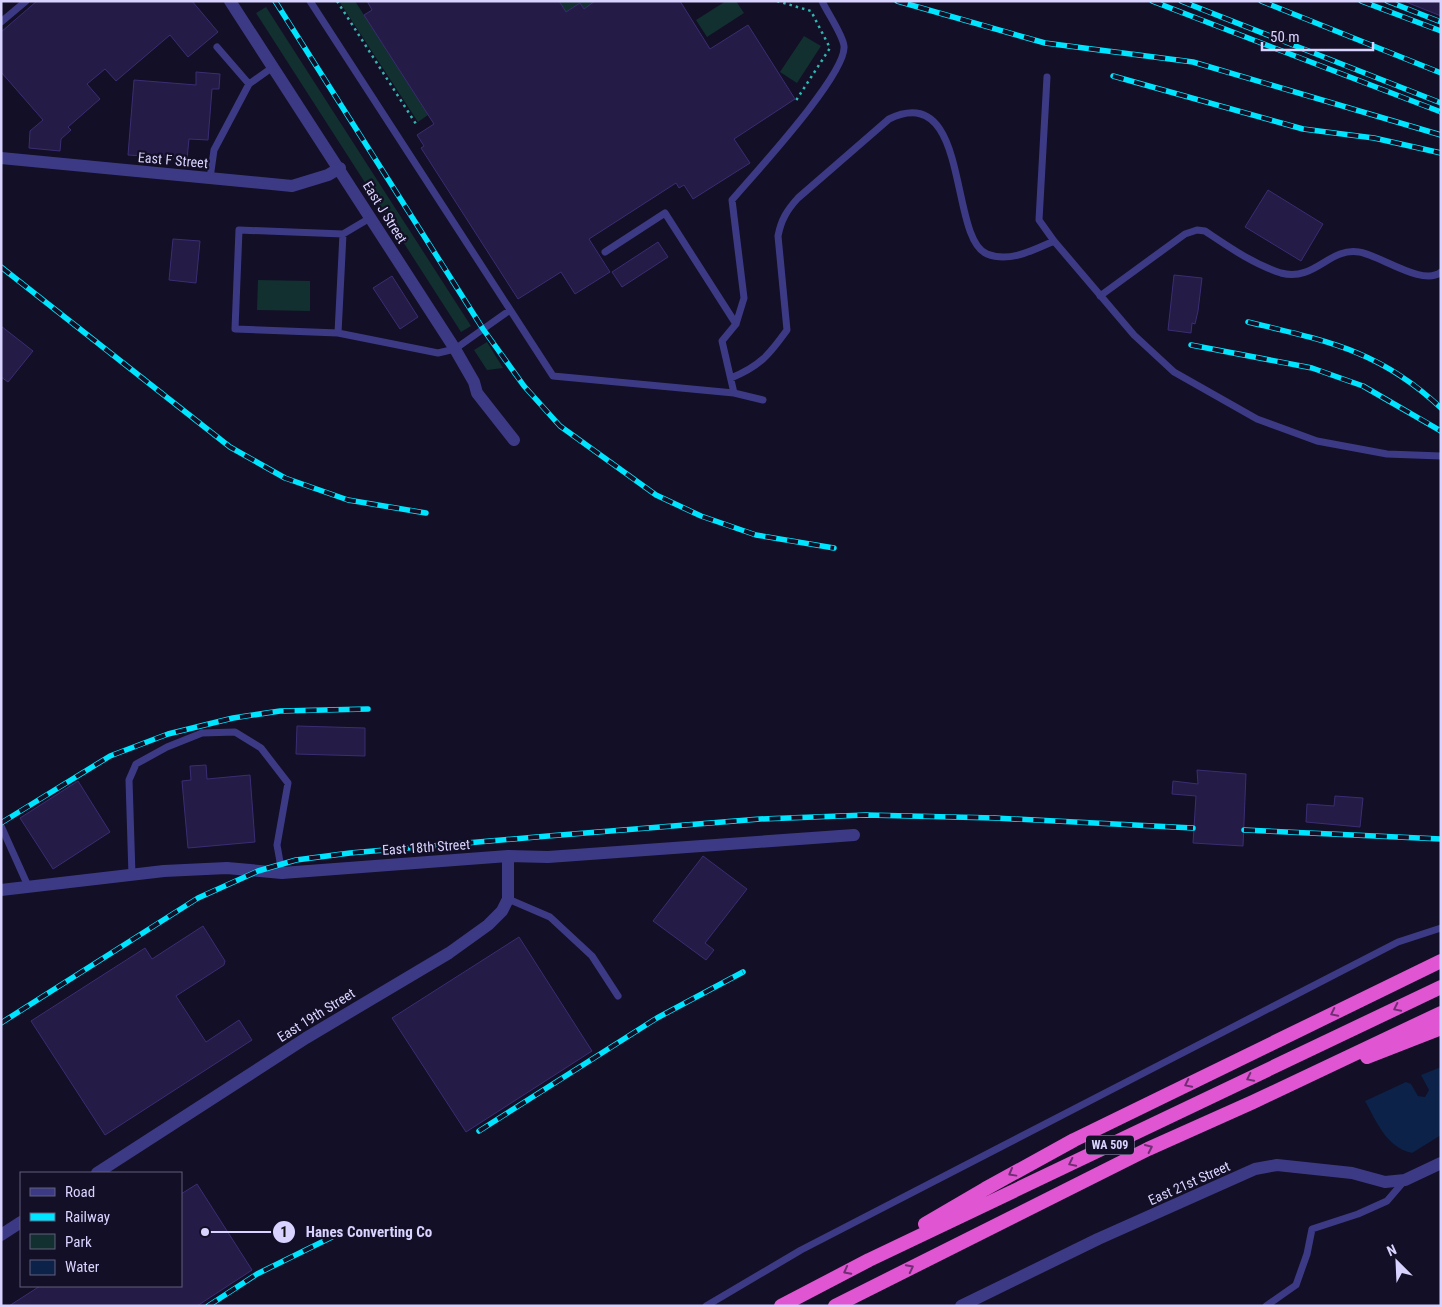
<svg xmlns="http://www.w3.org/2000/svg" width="1442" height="1307" font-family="'Roboto Condensed',sans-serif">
<rect width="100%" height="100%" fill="#130f26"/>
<path fill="#12302f" d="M339,1H355L428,115L418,122Z
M559,1H595L584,9L580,3L566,12Z
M726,1H736L744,13L707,37L696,20Z
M266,7L471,326L461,332L256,13Z
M804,36L821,46L797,83L780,72Z
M258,280L310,281V311L257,310Z
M487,342L503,368L487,370L474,350Z"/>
<path fill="#0c2248" d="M1441,1067V1135L1412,1153C1386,1147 1377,1122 1365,1101L1406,1082L1411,1084L1418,1096L1425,1097L1429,1090L1421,1075Z"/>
<path fill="#241b47" stroke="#3b2d73" d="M37,1H192L218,32L188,57L170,35L116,81L105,69L87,84L100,99L68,127L71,130L61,139L60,151L29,148L30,131L43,120L1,72V32Z
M367,1H559L566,12L580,3L584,9L595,1H680L710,49L748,25L795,99L734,139L750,163L693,199L684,185L679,188L676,183L589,239L610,272L575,294L561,272L518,299L421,148L424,146L417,135L434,124L364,15L372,10Z
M1441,1V16L1406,2V1Z
M196,72L220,74L219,89H212L208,140L189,139L187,159L128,155L134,80L196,85Z
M1268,190L1323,224L1301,261L1245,227Z
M173,239L200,241L196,283L169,280Z
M658,242L668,257L622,287L612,272Z
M1174,275L1202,278L1198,311L1195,324L1192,323L1191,333L1168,330Z
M392,276L418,317L400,329L373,288Z
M1,326L33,351L8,382L1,377Z
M297,726L365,728V756L296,754Z
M206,765L207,779L250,775L255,842L188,848L182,781L191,780L190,766Z
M1197,770L1246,774L1243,846L1193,843L1196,796L1172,794L1173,781L1198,784Z
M78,781L110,832L53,869L20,818Z
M1335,796L1363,798L1360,827L1306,822L1307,804L1334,806Z
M703,856L747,889L705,943L714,950L706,960L653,921Z
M203,926L225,961L224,965L176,996L206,1042L239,1020L252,1040L105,1135L31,1021L145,948L152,959Z
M519,937L592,1051L466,1132L392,1018Z
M197,1184L252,1270L197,1306H9L40,1286H181V1194Z"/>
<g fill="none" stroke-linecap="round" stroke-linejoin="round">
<path stroke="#2fb8b0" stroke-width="2.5" stroke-dasharray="2.5 4" stroke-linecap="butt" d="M337,1L416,124
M777,1L811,11L830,48L795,102"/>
<path stroke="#3d3a85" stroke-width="7" d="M310,1L553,376L734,393L763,400
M1,22L26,1
M217,47L249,84
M1047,77L1039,220L1054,241L1134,335L1174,372L1257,419L1317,441L1387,454L1441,456
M210,178L214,150L249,84L273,67
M343,234L338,333L235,329L239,230L343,234L370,218
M605,252L665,213L736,324
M1100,296L1185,234L1197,230L1205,231C1229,247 1253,264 1281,273C1315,282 1329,247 1359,252C1380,255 1423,287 1441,272
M338,333L438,353L455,349L510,310
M731,378C760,366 769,355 787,330L778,236C781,220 787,210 798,198L889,119C971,80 948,238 987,254C1010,263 1033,250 1054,241
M734,393L722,341L736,324L744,298L732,200C754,174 847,74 844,46C843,35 827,12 822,1
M1,826L28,886
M132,875L129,780L136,764L167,747L202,733L235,732L261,748L288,783L277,845L282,873
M508,899L550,917L592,956L618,996
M706,1306L801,1250L1167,1061L1398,942L1441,928
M1266,1306L1296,1285L1307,1254L1312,1229L1358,1214L1387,1201L1405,1180"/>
<path stroke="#3d3a85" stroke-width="12" d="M230,1L455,349L474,382L477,393L514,440
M1,158L292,186L328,175L340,168
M1,890L164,871L227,868L282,873L508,856L548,857L854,835
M97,1173L306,1038L449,953L488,925L502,911L508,899V856
M1,1235L21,1222
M961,1306L1098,1239L1255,1169L1277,1165L1352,1173L1385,1182L1405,1180L1441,1163"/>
<path stroke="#e055d1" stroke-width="14" d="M1367,1057L1441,1028
M925,1224L985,1189L1074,1140L1441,961
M781,1306L869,1260L1441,987
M835,1306L1148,1149L1253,1102L1441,1013"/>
<g stroke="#00e5ff" stroke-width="5.5">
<path id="rail" d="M275,1L483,329L524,386L560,426L656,495L701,516L756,535L834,548
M897,1L1045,43L1193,62L1441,135
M1152,1L1441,112
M1181,1L1441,103
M1261,1L1441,73
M1361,1L1441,31
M1387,1L1441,22
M1113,76L1303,129L1374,138L1441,153
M1,267L230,447L285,478L348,500L426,513
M1248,322C1327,341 1379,350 1441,408
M1191,345L1312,368L1363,386L1441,431
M1,823L110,756L168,734L233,718L280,711L368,709
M1244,830L1441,839
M1,1023L198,898L258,871L296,860L350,853L548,836L760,819L866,815L995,818L1193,828
M479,1131L657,1018L743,972
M208,1306L257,1274L332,1237"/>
</g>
<use href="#rail" stroke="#130f26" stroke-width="4" stroke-dasharray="11" stroke-linecap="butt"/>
</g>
<defs><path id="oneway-chevron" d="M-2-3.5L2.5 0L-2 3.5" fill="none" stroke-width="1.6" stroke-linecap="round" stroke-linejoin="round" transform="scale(1.25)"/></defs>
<g stroke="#6f2e73">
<use href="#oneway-chevron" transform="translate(1397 1008) rotate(154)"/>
<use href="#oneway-chevron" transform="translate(1334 1013) rotate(154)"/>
<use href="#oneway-chevron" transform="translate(1250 1078) rotate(154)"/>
<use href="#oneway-chevron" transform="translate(1188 1084) rotate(154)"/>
<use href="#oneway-chevron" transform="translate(1149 1148) rotate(-25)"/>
<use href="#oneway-chevron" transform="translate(1072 1163) rotate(154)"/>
<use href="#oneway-chevron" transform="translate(1012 1173) rotate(151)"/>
<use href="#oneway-chevron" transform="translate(910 1268) rotate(-27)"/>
<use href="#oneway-chevron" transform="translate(847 1271) rotate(152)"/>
</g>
<g text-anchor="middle" stroke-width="4.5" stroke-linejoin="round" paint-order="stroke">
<rect fill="#130f26" stroke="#9e99be" stroke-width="1" x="1086" y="1135.5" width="48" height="19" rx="4"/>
<g font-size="12" font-weight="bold" fill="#d9d4ff">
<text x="1110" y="1149">WA 509</text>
</g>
<g font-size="14" fill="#d9d4ff" stroke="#130f26">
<text transform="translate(173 160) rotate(5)" y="5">East F Street</text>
<text transform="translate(385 212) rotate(58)" y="5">East J Street</text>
<text transform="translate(426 847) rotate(-4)" y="5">East 18th Street</text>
<text transform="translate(316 1015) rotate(-32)" y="5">East 19th Street</text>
<text transform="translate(1189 1183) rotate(-24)" y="5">East 21st Street</text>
</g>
</g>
<path fill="none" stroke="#d9d4ff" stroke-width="2" d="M205 1232L284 1232"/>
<g fill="#d9d4ff" stroke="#130f26" stroke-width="2">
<circle cx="205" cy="1232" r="5"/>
<circle cx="284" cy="1232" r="12"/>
</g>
<g font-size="15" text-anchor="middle" font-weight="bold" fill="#111">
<text x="284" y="1237">1</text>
</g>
<g font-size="15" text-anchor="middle" font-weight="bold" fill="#d9d4ff" stroke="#130f26" stroke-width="4.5" stroke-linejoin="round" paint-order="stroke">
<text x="369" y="1237">Hanes Converting Co</text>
</g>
<rect width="1442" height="1307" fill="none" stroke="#d9d4ff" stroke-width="5"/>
<rect x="20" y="1172" width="162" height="115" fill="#130f26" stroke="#625e7d"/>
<rect x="30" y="1188" width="25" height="8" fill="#3d3a85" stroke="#625e7d"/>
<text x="65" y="1197" font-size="15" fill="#d9d4ff">Road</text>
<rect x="30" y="1213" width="25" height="8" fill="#00e5ff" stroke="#625e7d"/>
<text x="65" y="1222" font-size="15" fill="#d9d4ff">Railway</text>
<rect x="30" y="1234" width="25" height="15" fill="#12302f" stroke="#625e7d"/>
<text x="65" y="1247" font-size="15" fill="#d9d4ff">Park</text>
<rect x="30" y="1260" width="25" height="15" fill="#0c2248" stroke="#625e7d"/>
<text x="65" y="1272" font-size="15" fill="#d9d4ff">Water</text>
<g transform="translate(1397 1262) rotate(336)" stroke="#130f26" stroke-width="4" paint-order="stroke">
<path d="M0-4L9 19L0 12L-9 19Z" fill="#d9d4ff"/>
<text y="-8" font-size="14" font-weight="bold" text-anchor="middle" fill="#d9d4ff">N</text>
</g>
<path d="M1262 42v8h111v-8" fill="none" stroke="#d9d4ff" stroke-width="2.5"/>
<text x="1270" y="42" font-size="15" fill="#d9d4ff" stroke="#130f26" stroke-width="4" paint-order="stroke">50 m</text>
</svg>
